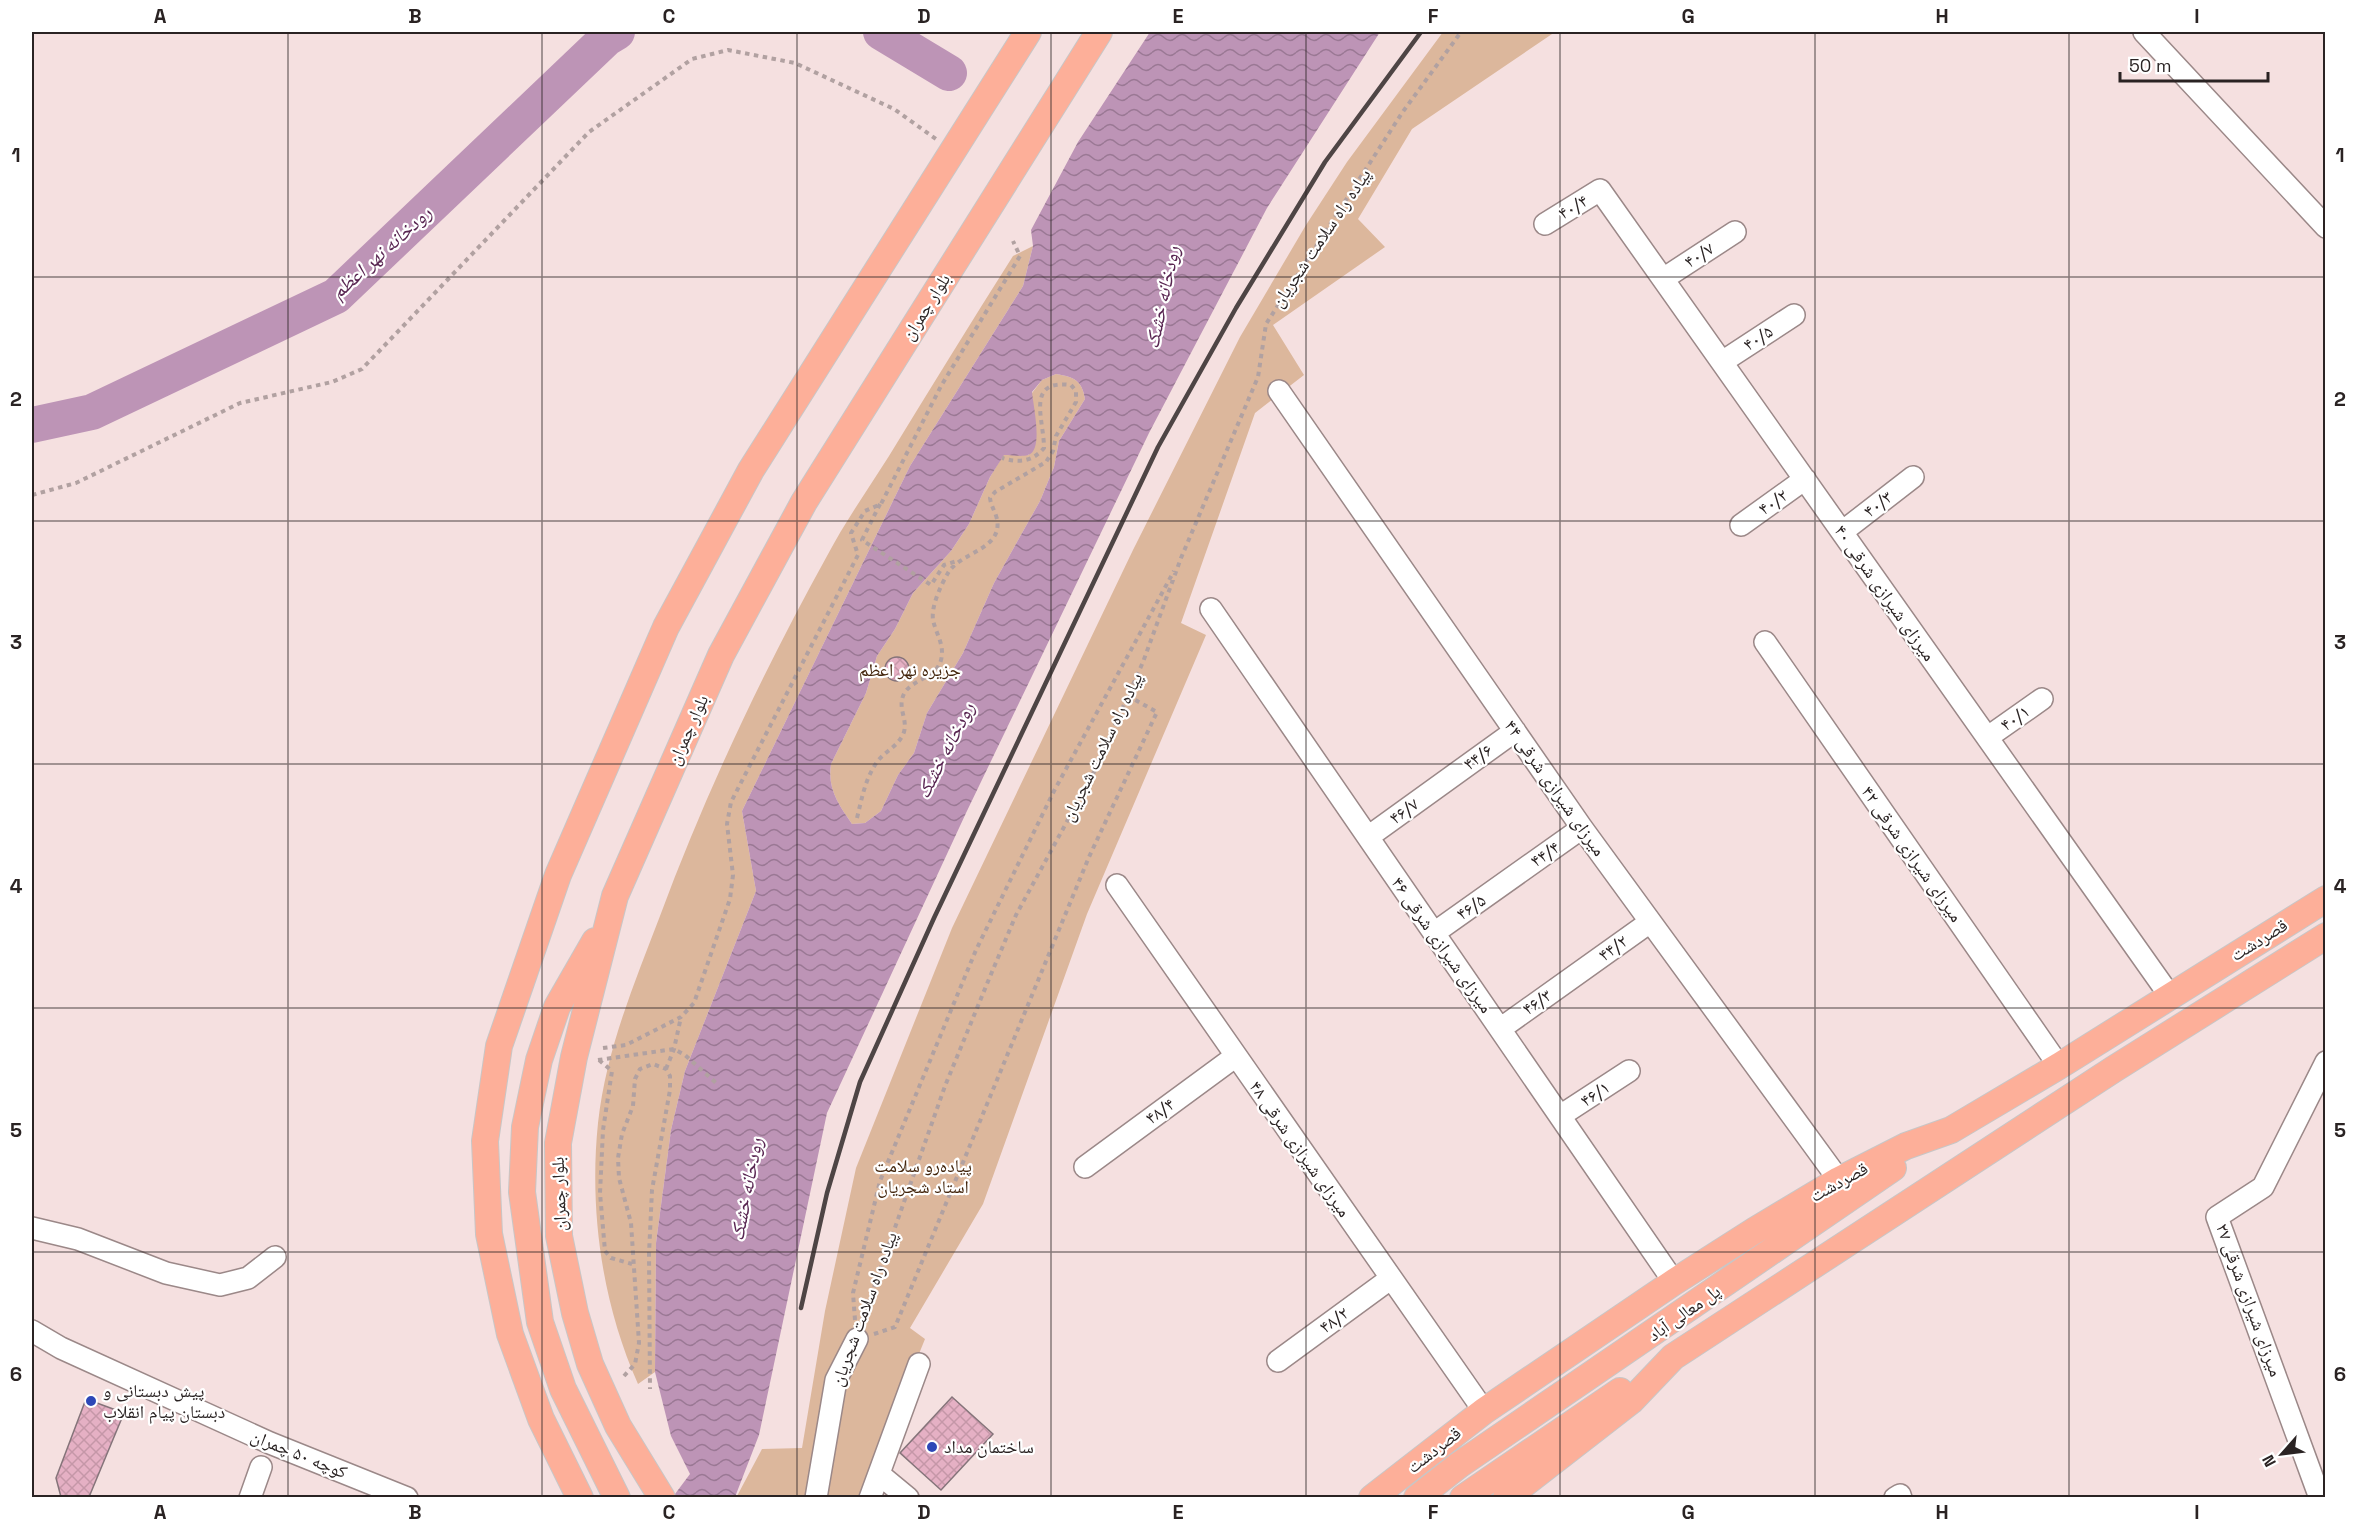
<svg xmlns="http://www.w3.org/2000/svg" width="2357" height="1529" font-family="'Space Grotesk','Noto Naskh Arabic',sans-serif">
<defs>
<pattern id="water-waves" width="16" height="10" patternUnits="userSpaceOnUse" patternTransform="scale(1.5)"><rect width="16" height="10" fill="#bd94b6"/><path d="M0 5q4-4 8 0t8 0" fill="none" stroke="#9a7894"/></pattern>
<pattern id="building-cross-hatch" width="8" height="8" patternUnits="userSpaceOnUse" patternTransform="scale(1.5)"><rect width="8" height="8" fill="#e5b0c4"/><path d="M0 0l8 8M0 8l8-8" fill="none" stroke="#c597a8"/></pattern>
</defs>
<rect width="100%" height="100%" fill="#f5e0e0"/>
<path fill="#dcb79c" d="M1443,32H1555L1412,129L1358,219L1385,247L1273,325L1304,375L1255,413L1181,623L1206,635L1087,914L983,1204L910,1328L925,1339L861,1497L736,1498L762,1449L802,1448L825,1311L856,1168L952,928L1133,550L1240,337L1306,225L1347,162Z
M1033,246L1023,286L910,466L742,811L756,891L685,1071L671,1130L656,1243L655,1372L638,1384C602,1303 589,1211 598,1123C606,1050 634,984 660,916C706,792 763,672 827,556C845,522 868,489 889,456C930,389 971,322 1013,256Z
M1056,374C1074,377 1082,380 1085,399L1059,441L1054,467L1040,501L994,583L963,653L927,713L914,753L898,775L881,811L865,823L852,824C839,805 827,789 831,764L866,693L877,656L895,629L913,593L951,551L969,524L990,477L1004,454L1029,455L1032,393L1042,380Z"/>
<path fill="url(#water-waves)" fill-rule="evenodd" d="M1150,32H1380L1267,208L1149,433L966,813L827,1113L759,1435L735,1497L672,1498L690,1474L671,1436L655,1372L656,1243L671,1130L685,1071L756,891L742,811L910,466L1023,286L1033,246L1031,230L1078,142ZM1056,374C1074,377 1082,380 1085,399L1059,441L1054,467L1040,501L994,583L963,653L927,713L914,753L898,775L881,811L865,823L852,824C839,805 827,789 831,764L866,693L877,656L895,629L913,593L951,551L969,524L990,477L1004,455C1011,455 1021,457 1028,455C1044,451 1033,405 1032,392L1042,380Z"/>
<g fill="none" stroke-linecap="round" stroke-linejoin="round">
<path stroke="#bd94b6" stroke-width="36" d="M881,32L949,73
M32,425L92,412L336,296L607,38L617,32"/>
</g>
<path fill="url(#building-cross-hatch)" stroke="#85747a" stroke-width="1.5" d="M885 669a12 12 0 1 1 24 0a12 12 0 1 1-24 0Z
M952,1397L993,1434L941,1490L900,1453Z
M86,1399L124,1413L89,1497H61L56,1478Z"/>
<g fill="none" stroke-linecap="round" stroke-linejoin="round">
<g stroke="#9b8888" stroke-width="24">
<path id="minor" d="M2144,32L2326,227
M1545,224L1600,190L2170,996
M1663,279L1735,232
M1722,362L1794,315
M1279,391L1582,828L1839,1180
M1741,525L1805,479
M1842,532L1913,477
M1211,609L1674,1282
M1765,642L2059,1066
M1988,737L2042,699
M1368,837L1515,731
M1117,885L1484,1411
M1434,933L1582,828
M1500,1029L1650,922
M1560,1116L1629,1071
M1085,1167L1236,1056
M32,1228L78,1239L166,1273L220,1285L248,1278L275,1257
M32,1331L61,1348L270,1443L407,1498
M1278,1361L1390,1279
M879,1474L908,1498
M250,1498L261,1467
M816,1498L836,1380L857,1339
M870,1498L919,1364
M1895,1498L1900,1495L1901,1498
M2320,1498L2217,1217L2263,1187L2326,1062"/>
</g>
<g stroke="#c8c6c6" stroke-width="28">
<path id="major" d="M595,941L557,1007L539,1060L525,1127L522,1192L540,1322L563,1389L617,1498
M580,1498L541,1419L510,1334L489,1234L485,1141L499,1046L558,875L666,627L751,470L1028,32
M662,1498L618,1426L590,1364L575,1313L559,1236L558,1143L574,1057L615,896L721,655L804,502L1099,32
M1372,1498L1484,1411L1674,1282L1754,1231L1839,1180L1906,1146L1951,1130L2059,1066L2326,899
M1417,1498L1459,1465L1893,1168
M1463,1498L1620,1391
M1506,1498L1631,1401L1673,1357L2114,1069L2326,936"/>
</g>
<path stroke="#b1a1a1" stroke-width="4" stroke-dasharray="4.5 4.5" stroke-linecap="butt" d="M32,495L76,483L240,403L332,382L362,369L589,132L692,59L728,50L795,63L894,109L936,139
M880,504L862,540L931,585L944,565L957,561
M857,818C862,798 865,779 877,762C885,751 899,746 904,732C908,718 896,707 905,692C914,679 937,677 941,660C945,645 936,634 933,620C931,606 941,585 948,573C960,552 1003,550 997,519C995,511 991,506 990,498L995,492L1046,462L1053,451L1056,436L1076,402V391L1071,385C1025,379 1044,419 1044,448C1032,462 1019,463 1002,458
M603,1048L626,1045L681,1017L694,1003L730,899L733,875L727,824L731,802L858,555L851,533L865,511L881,504L941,386L1020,256L1013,241
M598,1060L674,1049L685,1055L716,1083
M599,1060L612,1071L603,1130L600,1193L605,1251L611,1258L632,1264
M666,1069L674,1049L681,1017
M855,1320L853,1293L880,1181L976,950L1054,791L1174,571
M862,1321L945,1086L989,979L1016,915L1094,772L1143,662L1181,558L1258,377L1266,324L1402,113L1461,32
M874,1334L895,1327L1089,857L1157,712L1128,696
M624,1376L635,1364L639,1343L631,1223L619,1178L618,1158L622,1134L633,1106L635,1079L640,1069L653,1064L666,1069L670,1076V1090L652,1190L649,1254L650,1389"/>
<use href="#minor" stroke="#fff" stroke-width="21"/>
<use href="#major" stroke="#fdaf99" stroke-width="26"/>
<path stroke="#4e4545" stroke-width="4.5" d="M801,1308L827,1193L860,1082L934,918L1158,447L1236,308L1325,162L1421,32"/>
</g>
<path fill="none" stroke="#2a2323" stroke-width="1.5" stroke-opacity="0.55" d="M288,32V1498M542,32V1498M797,32V1498M1051,32V1498M1306,32V1498M1560,32V1498M1815,32V1498M2069,32V1498M32,277H2326M32,521H2326M32,764H2326M32,1008H2326M32,1252H2326"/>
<g fill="#2d47b7" stroke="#fff" stroke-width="2">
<circle cx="91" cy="1401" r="6"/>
<circle cx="932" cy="1447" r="6"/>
</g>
<g text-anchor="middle" stroke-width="4.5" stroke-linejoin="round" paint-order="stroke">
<g font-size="18" fill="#2a2323" stroke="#fff">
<text transform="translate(1573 207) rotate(-31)" y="6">۴۰/۴</text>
<text transform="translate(1321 238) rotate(-56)" y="6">پیاده راه سلامت شجریان</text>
<text transform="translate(1699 255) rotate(-33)" y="6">۴۰/۷</text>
<text transform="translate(926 307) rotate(-58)" y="6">بلوار چمران</text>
<text transform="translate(1758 338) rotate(-33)" y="6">۴۰/۵</text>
<text transform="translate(1773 502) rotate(-35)" y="6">۴۰/۲</text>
<text transform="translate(1878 504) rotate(-38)" y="6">۴۰/۳</text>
<text transform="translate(1885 593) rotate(55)" y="6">۴۰ میرزای شیرازی شرقی</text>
<text transform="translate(2015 718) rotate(-35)" y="6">۴۰/۱</text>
<text transform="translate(688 730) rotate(-66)" y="6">بلوار چمران</text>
<text transform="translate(1102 747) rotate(-64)" y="6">پیاده راه سلامت شجریان</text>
<text transform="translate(1478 757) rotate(-36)" y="6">۴۴/۶</text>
<text transform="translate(1555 788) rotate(55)" y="6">۴۴ میرزای شیرازی شرقی</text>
<text transform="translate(1404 811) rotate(-36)" y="6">۴۶/۷</text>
<text transform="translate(1545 854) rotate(-35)" y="6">۴۴/۴</text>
<text transform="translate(1912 854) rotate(55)" y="6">۴۲ میرزای شیرازی شرقی</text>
<text transform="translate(1471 907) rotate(-35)" y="6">۴۶/۵</text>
<text transform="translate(2259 940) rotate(-32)" y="6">قصردشت</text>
<text transform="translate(1442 945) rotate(55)" y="6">۴۶ میرزای شیرازی شرقی</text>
<text transform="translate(1613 948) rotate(-36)" y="6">۴۴/۲</text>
<text transform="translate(1537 1002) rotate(-35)" y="6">۴۶/۳</text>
<text transform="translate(1595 1094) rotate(-34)" y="6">۴۶/۱</text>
<text transform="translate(1160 1111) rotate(-36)" y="6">۴۸/۴</text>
<text transform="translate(1300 1149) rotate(55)" y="6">۴۸ میرزای شیرازی شرقی</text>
<text transform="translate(1839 1182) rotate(-29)" y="6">قصردشت</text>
<text transform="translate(559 1194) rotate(-92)" y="6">بلوار چمران</text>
<text transform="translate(2249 1300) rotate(70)" y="6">۲۷ میرزای شیرازی شرقی</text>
<text transform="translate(864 1309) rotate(-70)" y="6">پیاده راه سلامت شجریان</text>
<text transform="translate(1684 1313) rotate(-35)" y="6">پل معالی آباد</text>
<text transform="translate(1334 1320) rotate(-36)" y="6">۴۸/۲</text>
<text transform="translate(1434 1450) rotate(-38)" y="6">قصردشت</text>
<text transform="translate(299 1454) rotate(22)" y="6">کوچه ۵۰ چمران</text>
</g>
<g font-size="18" fill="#43250c" stroke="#fff">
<text x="910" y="676">جزیره نهر اعظم</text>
<text x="923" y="1172">پیاده‌رو سلامت<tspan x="923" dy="21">استاد شجریان</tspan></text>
</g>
<g font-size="18" fill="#2a2323" stroke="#fff" text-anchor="start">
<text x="103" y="1397">پیش دبستانی و<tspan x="103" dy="21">دبستان پیام انقلاب</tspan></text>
<text x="944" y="1453">ساختمان مداد</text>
</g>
<g font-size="20" font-style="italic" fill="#582551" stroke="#fff">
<text transform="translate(381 252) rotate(-42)" y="7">رودخانه نهر اعظم</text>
<text transform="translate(1162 297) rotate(-78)" y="7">رودخانه خشک</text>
<text transform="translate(945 750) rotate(-63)" y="7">رودخانه خشک</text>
<text transform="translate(746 1189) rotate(-79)" y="7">رودخانه خشک</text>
</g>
</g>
<rect width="2357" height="1529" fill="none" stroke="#ffffff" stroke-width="66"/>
<g transform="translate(2282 1454) rotate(242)" stroke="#ffffff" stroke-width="4.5" paint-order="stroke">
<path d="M0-4.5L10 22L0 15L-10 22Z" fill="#2a2323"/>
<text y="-9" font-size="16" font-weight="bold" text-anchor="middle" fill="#2a2323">N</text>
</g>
<path d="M2120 72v9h148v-9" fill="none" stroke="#2a2323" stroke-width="3"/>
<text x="2129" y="72" font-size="18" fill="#2a2323" stroke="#ffffff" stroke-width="4.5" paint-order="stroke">50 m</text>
<rect x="33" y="33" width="2291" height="1463" fill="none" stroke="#2a2323" stroke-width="2"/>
<g font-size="20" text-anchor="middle" font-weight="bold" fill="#2a2323">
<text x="160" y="23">A</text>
<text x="415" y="23">B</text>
<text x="669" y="23">C</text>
<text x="924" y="23">D</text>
<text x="1178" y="23">E</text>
<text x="1433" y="23">F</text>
<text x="1688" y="23">G</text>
<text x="1942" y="23">H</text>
<text x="2197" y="23">I</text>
<text x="16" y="162">1</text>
<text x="2340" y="162">1</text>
<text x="16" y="406">2</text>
<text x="2340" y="406">2</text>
<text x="16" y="649">3</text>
<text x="2340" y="649">3</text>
<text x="16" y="893">4</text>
<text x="2340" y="893">4</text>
<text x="16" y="1137">5</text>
<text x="2340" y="1137">5</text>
<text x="16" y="1381">6</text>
<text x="2340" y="1381">6</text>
<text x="160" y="1519">A</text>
<text x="415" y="1519">B</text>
<text x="669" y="1519">C</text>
<text x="924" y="1519">D</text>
<text x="1178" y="1519">E</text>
<text x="1433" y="1519">F</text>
<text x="1688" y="1519">G</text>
<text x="1942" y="1519">H</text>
<text x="2197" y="1519">I</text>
</g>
</svg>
